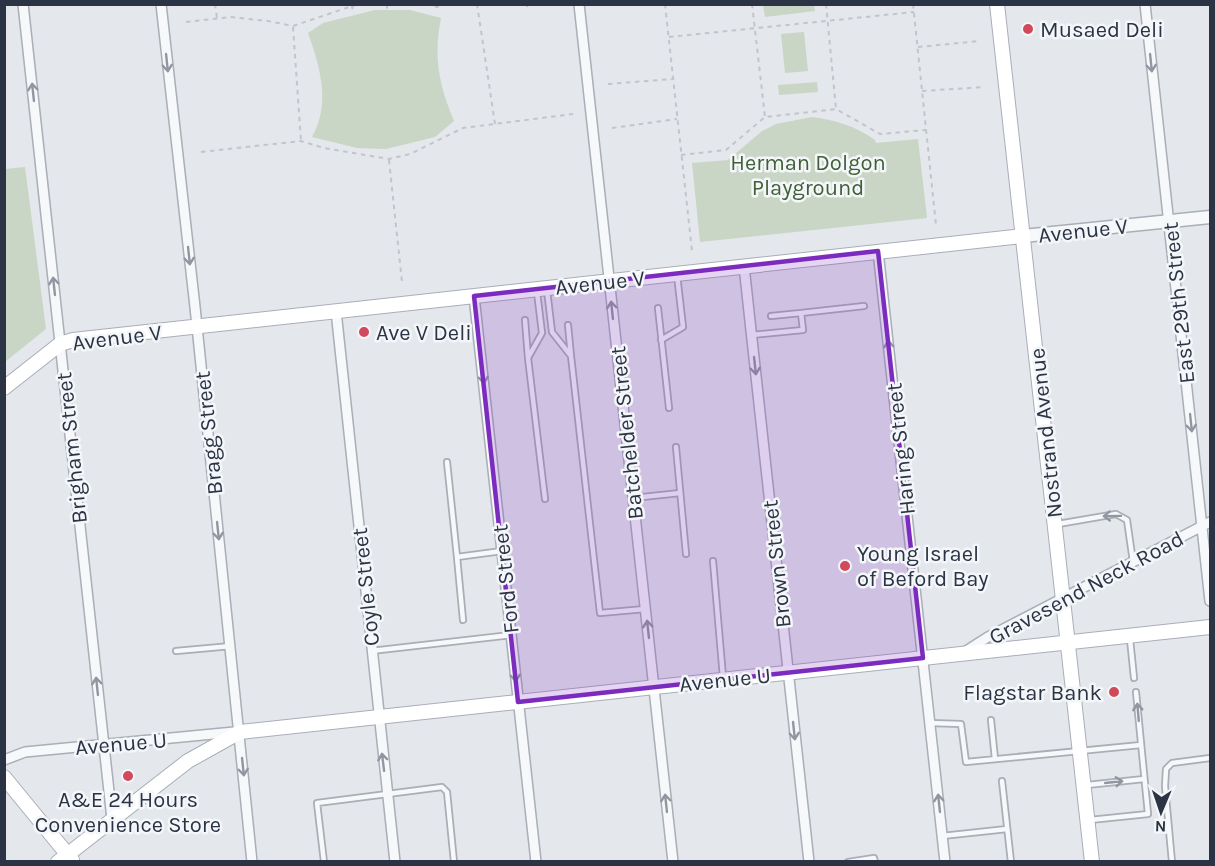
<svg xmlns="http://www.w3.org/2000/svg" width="1215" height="866" font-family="Karla,sans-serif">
<rect width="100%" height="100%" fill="#e4e7ec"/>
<path fill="#c9d6c5" d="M763,5H814L815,11L765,17Z
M375,10H410L441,18C433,57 439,85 454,121L435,137L386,149L357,148L312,137C331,103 320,67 308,33L323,23Z
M804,32L808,71L785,73L781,34Z
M817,82L818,92L779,95L778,85Z
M812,117C836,120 855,126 875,140L876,143L918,139L927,218L700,242L692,163L728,160L762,131L776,124Z
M25,167L46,329L5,362V169Z"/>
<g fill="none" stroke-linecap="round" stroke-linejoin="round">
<g stroke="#a9aeb7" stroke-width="8">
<path id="service" d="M547,290L552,332L571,356L600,613L645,609
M537,292L542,333L528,358L545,499
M658,308L669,408
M801,313L864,306
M525,320L528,358
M568,325L571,356
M752,335L803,330L801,313L771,316
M661,340L683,327L677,275
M676,447L686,554
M447,462L457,557
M633,498L680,493
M1058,524L1116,514L1127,520L1133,562
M713,561L723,677
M463,620L457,557L502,551
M1130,639L1134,678
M176,651L231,646
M371,651L511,635
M991,720L995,759
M930,723L961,724L966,762L1141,745
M1002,781L1011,862
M1087,785L1144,779
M1090,820L1148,814L1136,692
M942,836L1007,829
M324,862L317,803L442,787L447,792L454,862
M848,862L874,858L875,862
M1172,862L1165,786L1166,769L1172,763L1210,758"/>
</g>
<g stroke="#a9aeb7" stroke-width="12">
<path id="minor" d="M23,4L112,819
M161,4L195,307L252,862
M579,4L673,862
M1145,4L1210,601
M878,251L945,862
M744,266L809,862
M474,296L536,862
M336,311L395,862
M966,651L988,637L1210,522
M4,760L25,752L234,732"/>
</g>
<g stroke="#a9aeb7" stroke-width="15">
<path id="tertiary" d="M1023,236L1210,217"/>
</g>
<g stroke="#a9aeb7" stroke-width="16">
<path id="secondary" d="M997,4L1092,862
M4,388L60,344L73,340L1023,236
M4,777L72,860
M58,862L188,761L240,732L1210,627"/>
</g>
<path stroke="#c2c5cb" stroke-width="2" stroke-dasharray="4.5 4.5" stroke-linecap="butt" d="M215,4L217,18
M387,4V9
M426,4L437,7L443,4
M477,4L495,124
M527,4V7
M665,4L692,251
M752,4L765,117
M826,4L836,109
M913,4L936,225
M352,5L353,14
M186,22L230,17L268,21L293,26L352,6L361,4
M293,27L301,141
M669,37L914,12
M918,47L980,41
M608,84L673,79
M922,91L985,87
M612,128L677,119
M201,152L301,141L324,148L389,159L410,154L463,128L573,114
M681,155L726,150L765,117L836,109L880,134L926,130
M389,160L402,282"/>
<use href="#service" stroke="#f7f8fa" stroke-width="4.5"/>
<use href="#minor" stroke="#f7f8fa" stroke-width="9"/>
<use href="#tertiary" stroke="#f7f8fa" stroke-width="12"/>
<use href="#secondary" stroke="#fff" stroke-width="14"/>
</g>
<defs><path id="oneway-shaft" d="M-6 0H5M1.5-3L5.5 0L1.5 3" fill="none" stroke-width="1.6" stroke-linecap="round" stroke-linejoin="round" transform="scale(1.5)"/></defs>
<g stroke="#9196a0">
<use href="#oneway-shaft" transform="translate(167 63) rotate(84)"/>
<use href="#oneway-shaft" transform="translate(1151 63) rotate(84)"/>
<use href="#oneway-shaft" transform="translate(33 92) rotate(-96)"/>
<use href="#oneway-shaft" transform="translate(189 256) rotate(84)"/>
<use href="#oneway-shaft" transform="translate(54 286) rotate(-96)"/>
<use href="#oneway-shaft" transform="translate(612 310) rotate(-96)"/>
<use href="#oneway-shaft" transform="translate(889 349) rotate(-96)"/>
<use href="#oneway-shaft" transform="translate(755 366) rotate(84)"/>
<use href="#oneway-shaft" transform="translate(483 375) rotate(84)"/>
<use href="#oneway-shaft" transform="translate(1191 423) rotate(84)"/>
<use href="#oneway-shaft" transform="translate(1112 516) rotate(179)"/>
<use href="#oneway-shaft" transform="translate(218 531) rotate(84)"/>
<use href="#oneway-shaft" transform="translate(648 629) rotate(-96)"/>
<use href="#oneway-shaft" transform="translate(515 673) rotate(84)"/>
<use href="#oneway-shaft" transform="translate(97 686) rotate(-96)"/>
<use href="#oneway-shaft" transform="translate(1138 712) rotate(-95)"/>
<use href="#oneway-shaft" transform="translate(794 731) rotate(84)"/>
<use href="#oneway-shaft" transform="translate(383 762) rotate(-97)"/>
<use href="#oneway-shaft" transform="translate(243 767) rotate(84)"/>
<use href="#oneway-shaft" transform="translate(1114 782) rotate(-6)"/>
<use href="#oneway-shaft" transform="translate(666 803) rotate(-96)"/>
<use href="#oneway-shaft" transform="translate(939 803) rotate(-96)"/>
</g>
<path fill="#7b2cbf" fill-opacity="0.2" stroke="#7b2cbf" stroke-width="4.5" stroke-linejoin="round" d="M878,251L923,658L518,702L474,296Z"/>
<g fill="#d1495b" stroke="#f4f6f9" stroke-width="2">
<circle cx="1028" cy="29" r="6"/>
<circle cx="364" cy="332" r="6"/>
<circle cx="845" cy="566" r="6"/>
<circle cx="1114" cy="692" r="6"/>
<circle cx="128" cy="776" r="6"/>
</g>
<g text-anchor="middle" stroke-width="5" stroke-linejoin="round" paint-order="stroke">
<g font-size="22" fill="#2b3445" stroke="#f4f6f9" text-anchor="start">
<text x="1040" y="37">Musaed Deli</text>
<text x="376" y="340">Ave V Deli</text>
<text x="857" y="561">Young Israel<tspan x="857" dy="25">of Beford Bay</tspan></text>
<text x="1102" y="700" text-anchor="end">Flagstar Bank</text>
<text x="128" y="807" text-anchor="middle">A&amp;E 24 Hours<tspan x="128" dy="25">Convenience Store</tspan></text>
</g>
<g font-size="22" fill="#3f6138" stroke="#f4f6f9">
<text x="808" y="170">Herman Dolgon<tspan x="808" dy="25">Playground</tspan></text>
</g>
<g font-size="22" fill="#2b3445" stroke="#f4f6f9">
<text transform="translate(1083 230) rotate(-6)" y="8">Avenue V</text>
<text transform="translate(600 282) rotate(-6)" y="8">Avenue V</text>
<text transform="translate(1178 303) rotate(-96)" y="8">East 29th Street</text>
<text transform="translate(117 337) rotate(-7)" y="8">Avenue V</text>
<text transform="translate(208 433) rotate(-96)" y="8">Bragg Street</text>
<text transform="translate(626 433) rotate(-96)" y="8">Batchelder Street</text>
<text transform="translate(1045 433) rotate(-96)" y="8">Nostrand Avenue</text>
<text transform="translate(71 448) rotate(-96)" y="8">Brigham Street</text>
<text transform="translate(900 449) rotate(-96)" y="8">Haring Street</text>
<text transform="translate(776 564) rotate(-96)" y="8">Brown Street</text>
<text transform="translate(505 579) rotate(-96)" y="8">Ford Street</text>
<text transform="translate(365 587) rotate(-96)" y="8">Coyle Street</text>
<text transform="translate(1086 587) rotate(-28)" y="8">Gravesend Neck Road</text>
<text transform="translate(725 679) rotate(-6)" y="8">Avenue U</text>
<text transform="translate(121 743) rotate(-5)" y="8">Avenue U</text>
</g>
</g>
<rect width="1215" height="866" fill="none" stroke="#2b3445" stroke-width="12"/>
<g transform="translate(1161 812) rotate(182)" stroke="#f4f6f9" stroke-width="4.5" paint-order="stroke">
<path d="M0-4.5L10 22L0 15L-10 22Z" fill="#2b3445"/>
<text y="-9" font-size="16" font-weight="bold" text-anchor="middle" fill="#2b3445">N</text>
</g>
</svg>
